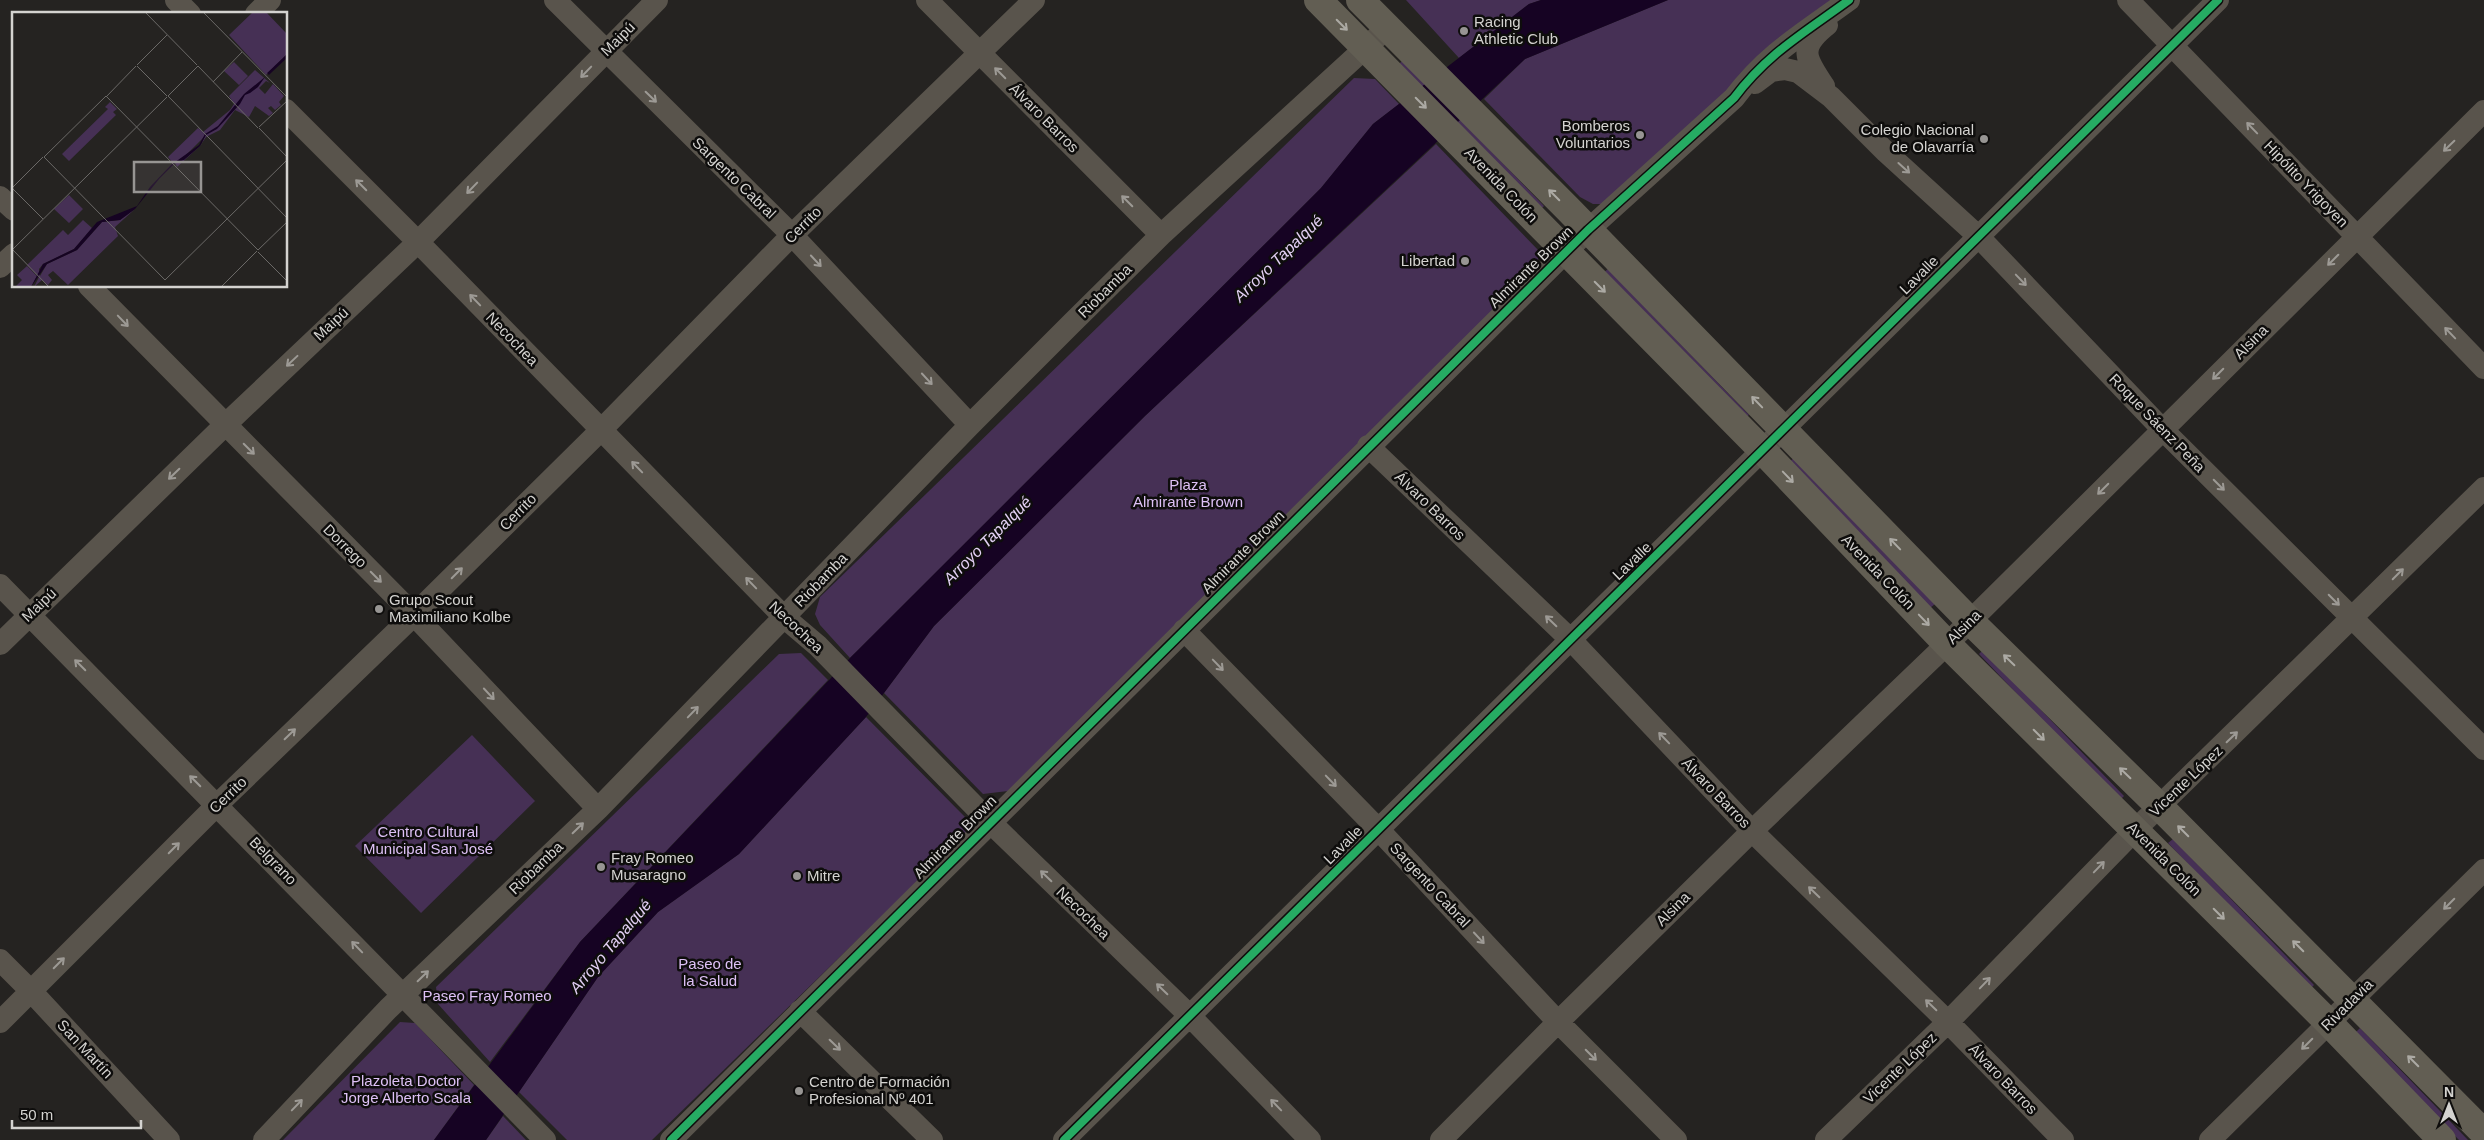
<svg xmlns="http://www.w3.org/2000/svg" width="2484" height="1140" font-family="Helvetica,sans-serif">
<rect width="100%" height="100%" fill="#252321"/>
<path fill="#463055" d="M1406,0H1541L1529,4L1459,58Z
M1668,0H1832L1603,204H1593L1580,197L1484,99L1525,59Z
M1403,60L1544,206L1540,210L1399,64Z
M1354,78L1375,79L1399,104L1373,124L1321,188L850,658L820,625L815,614L820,597Z
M1436,144L1539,251L1537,269L1008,791L983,794L884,693L934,626L1146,415Z
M1608,269L1749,415L1744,419L1603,273Z
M1794,458L1935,604L1930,608L1789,462Z
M1983,650L2124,796L2119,801L1979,654Z
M801,653L828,680L580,942L490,1062L438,1004L436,987L779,654Z
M866,717L966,818L967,833L652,1140H567L519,1092L598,977L658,912L739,854Z
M472,735L535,801L421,913L355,846Z
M2173,839L2314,985L2309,990L2168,843Z
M400,1022L415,1023L474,1085L434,1140H283Z
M2360,1028L2468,1140H2459L2356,1032Z
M503,1116L526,1140H486Z"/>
<path fill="#160323" d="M1541,0H1668L1525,59L1146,415L934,626L866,717L739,854L658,912L598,977L486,1140H434L580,942L850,658L1321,188L1373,124L1529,4Z"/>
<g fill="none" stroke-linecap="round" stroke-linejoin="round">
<path stroke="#59544c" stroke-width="22" d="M176,0L190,14
M555,0L792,235L970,425
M927,0L1161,235
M2128,0L2484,368
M256,14L270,0
M1755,83L1771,71L1785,69L1798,72L1831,97L1886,152L1978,236L2163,430L2484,749
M1824,86C1805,58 1798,48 1827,25
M286,110L418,242L785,618L818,646L990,822L1189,1015L1310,1140
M0,197L14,210
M0,267L14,254
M89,286L414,615L598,809
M1368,446L1571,640L1752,831L1948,1022L2063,1140
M0,585L545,1140
M1184,630L1378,829L1558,1022L1676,1140
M0,644L225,425L418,242L657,0
M0,960L31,991L169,1140
M800,1011L932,1140
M0,1022L218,804L414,615L601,430L792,235L1034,0
M264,1140L388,1009L598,809L970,425L1071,324L1161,235L1387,28
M671,1140L1588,230L1734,98C1768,53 1804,33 1849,0
M1064,1140L2218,0
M1441,1140L1558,1022L1752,831L1947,644L2484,111
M1826,1140L1948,1022L2135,830L2484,488
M2210,1140L2484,870"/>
<path stroke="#625e53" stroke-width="28" d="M1318,0L1763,451L1947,644L2329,1023L2442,1140
M1360,0L1568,209L1970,621L2160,807L2484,1133"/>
<g stroke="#0e0d0c" stroke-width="11">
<path id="cycleway" d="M671,1140L1588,230L1734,98C1768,53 1804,33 1849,0
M1064,1140L2218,0"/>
</g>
<use href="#cycleway" stroke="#26ab63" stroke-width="8"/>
</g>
<defs><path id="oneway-shaft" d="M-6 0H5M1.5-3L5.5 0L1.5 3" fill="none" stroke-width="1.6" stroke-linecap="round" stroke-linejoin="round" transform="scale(1.25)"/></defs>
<g stroke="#acaaa4">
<use href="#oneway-shaft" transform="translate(1342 25) rotate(45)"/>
<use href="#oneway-shaft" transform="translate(1421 103) rotate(45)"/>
<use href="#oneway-shaft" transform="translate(1554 195) rotate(-135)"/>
<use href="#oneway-shaft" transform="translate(1600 287) rotate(45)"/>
<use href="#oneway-shaft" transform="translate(1757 402) rotate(-134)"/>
<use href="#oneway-shaft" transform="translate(1788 477) rotate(46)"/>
<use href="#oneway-shaft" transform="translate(1895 544) rotate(-134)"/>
<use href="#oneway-shaft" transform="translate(1924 620) rotate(46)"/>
<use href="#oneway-shaft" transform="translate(2009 660) rotate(-136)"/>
<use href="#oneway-shaft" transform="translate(2039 735) rotate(45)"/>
<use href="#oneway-shaft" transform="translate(2125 773) rotate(-136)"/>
<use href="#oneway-shaft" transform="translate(2183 831) rotate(-135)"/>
<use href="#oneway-shaft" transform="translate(2219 914) rotate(45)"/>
<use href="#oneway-shaft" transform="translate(2298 946) rotate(-135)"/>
<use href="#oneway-shaft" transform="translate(2413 1061) rotate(-135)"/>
</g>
<g stroke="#9d9a95">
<use href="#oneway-shaft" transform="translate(586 72) rotate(134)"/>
<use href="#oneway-shaft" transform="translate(1000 73) rotate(-135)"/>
<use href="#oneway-shaft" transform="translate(651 97) rotate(44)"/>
<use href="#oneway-shaft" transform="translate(2252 128) rotate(-134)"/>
<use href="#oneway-shaft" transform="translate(2449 146) rotate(136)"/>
<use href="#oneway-shaft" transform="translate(1904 168) rotate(42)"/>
<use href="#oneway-shaft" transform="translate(361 185) rotate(-135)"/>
<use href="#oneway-shaft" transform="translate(472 188) rotate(134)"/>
<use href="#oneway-shaft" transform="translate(1127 201) rotate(-135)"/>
<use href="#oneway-shaft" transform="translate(2333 260) rotate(135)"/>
<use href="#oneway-shaft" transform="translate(816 261) rotate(47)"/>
<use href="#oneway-shaft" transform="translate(2021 280) rotate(46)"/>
<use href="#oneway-shaft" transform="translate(475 300) rotate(-134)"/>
<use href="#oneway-shaft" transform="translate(123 321) rotate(46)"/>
<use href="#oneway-shaft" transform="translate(2450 333) rotate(-134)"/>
<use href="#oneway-shaft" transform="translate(292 361) rotate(137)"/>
<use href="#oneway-shaft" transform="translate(2218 374) rotate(135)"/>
<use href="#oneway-shaft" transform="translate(927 379) rotate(47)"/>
<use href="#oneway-shaft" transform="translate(249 449) rotate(45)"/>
<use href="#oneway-shaft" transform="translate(637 467) rotate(-134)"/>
<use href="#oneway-shaft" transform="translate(174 474) rotate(136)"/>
<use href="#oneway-shaft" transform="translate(2219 485) rotate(45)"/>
<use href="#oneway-shaft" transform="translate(2103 489) rotate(135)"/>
<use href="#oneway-shaft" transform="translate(457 573) rotate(-45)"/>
<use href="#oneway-shaft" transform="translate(2398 574) rotate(-45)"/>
<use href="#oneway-shaft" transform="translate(376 577) rotate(45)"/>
<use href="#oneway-shaft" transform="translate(751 583) rotate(-134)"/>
<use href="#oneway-shaft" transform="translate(2334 600) rotate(45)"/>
<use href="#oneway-shaft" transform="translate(1551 621) rotate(-136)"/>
<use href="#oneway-shaft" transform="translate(80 665) rotate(-135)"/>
<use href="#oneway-shaft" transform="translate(1218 665) rotate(46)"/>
<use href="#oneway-shaft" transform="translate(489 694) rotate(47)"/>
<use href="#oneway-shaft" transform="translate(693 712) rotate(-46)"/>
<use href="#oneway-shaft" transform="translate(290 734) rotate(-44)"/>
<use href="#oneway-shaft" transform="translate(2232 737) rotate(-44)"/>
<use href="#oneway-shaft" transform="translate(1664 738) rotate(-134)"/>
<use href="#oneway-shaft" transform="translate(195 781) rotate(-135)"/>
<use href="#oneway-shaft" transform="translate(1331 781) rotate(46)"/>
<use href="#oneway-shaft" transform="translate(578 828) rotate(-44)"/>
<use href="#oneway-shaft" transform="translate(174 848) rotate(-45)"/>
<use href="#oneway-shaft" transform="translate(2099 867) rotate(-46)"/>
<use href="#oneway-shaft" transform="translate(1046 876) rotate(-136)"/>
<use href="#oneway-shaft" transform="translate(1814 892) rotate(-136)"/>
<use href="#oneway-shaft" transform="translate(2449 904) rotate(135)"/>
<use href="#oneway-shaft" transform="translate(1479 938) rotate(47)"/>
<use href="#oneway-shaft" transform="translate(357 947) rotate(-134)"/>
<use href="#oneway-shaft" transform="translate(59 963) rotate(-45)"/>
<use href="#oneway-shaft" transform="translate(423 976) rotate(-44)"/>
<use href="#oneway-shaft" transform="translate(1985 983) rotate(-46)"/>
<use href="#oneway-shaft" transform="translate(1162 989) rotate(-136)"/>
<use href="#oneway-shaft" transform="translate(1931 1005) rotate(-136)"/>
<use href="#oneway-shaft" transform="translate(2307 1044) rotate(135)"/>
<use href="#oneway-shaft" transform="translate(835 1045) rotate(44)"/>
<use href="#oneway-shaft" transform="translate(1591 1055) rotate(45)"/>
<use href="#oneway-shaft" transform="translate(297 1105) rotate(-46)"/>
<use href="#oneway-shaft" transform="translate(1276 1105) rotate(-134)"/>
</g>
<g fill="#979593" stroke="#0e0d0c" stroke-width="2">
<circle cx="1464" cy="31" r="5"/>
<circle cx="1640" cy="135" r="5"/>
<circle cx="1984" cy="139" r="5"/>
<circle cx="1465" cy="261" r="5"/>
<circle cx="379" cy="609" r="5"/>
<circle cx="601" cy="867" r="5"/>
<circle cx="797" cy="876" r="5"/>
<circle cx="799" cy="1091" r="5"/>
</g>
<g text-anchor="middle" stroke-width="5" stroke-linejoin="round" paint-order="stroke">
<g font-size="15" fill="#d4d3d0" stroke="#0e0d0c" text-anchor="start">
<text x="1474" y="27">Racing<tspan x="1474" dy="17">Athletic Club</tspan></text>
<text x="1630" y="131" text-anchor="end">Bomberos<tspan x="1630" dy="17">Voluntarios</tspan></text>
<text x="1974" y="135" text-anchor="end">Colegio Nacional<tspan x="1974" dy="17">de Olavarría</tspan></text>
<text x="1455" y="266" text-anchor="end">Libertad</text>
<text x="389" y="605">Grupo Scout<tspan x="389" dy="17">Maximiliano Kolbe</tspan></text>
<text x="611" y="863">Fray Romeo<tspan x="611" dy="17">Musaragno</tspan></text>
<text x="807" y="881">Mitre</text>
<text x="809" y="1087">Centro de Formación<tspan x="809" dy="17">Profesional Nº 401</tspan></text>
</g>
<g font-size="15" fill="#d4d3d0" stroke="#0e0d0c">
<text transform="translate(618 39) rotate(-45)" y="5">Maipú</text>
<text transform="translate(1044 118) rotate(45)" y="5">Álvaro Barros</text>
<text transform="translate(734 178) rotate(44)" y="5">Sargento Cabral</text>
<text transform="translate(2306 184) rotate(46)" y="5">Hipólito Yrigoyen</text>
<text transform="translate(1501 185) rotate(46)" y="5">Avenida Colón</text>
<text transform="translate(803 225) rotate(-45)" y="5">Cerrito</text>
<text transform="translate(1531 267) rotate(-44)" y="5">Almirante Brown</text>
<text transform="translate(1919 275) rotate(-45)" y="5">Lavalle</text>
<text transform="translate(1105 291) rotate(-45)" y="5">Riobamba</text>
<text transform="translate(331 324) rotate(-43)" y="5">Maipú</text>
<text transform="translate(512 339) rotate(46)" y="5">Necochea</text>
<text transform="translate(2251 342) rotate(-45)" y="5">Alsina</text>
<text transform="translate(2157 423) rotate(46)" y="5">Roque Sáenz Peña</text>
<text transform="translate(1430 506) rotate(44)" y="5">Álvaro Barros</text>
<text transform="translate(518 512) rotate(-45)" y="5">Cerrito</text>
<text transform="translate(345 546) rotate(45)" y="5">Dorrego</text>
<text transform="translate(1243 552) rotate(-45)" y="5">Almirante Brown</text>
<text transform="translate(1632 561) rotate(-44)" y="5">Lavalle</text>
<text transform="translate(1878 572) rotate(46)" y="5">Avenida Colón</text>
<text transform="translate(821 580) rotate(-46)" y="5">Riobamba</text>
<text transform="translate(39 605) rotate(-44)" y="5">Maipú</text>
<text transform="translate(796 627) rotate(43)" y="5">Necochea</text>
<text transform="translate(1964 627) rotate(-45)" y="5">Alsina</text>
<text transform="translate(2186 781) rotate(-44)" y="5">Vicente López</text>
<text transform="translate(1716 793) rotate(46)" y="5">Álvaro Barros</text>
<text transform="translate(228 795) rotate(-44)" y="5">Cerrito</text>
<text transform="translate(955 837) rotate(-45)" y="5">Almirante Brown</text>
<text transform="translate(1343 845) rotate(-45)" y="5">Lavalle</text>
<text transform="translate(2164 859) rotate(45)" y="5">Avenida Colón</text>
<text transform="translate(273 861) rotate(46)" y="5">Belgrano</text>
<text transform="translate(536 868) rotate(-44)" y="5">Riobamba</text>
<text transform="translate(1430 885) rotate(47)" y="5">Sargento Cabral</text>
<text transform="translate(1673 909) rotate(-45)" y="5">Alsina</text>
<text transform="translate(1083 913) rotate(44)" y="5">Necochea</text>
<text transform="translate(2347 1005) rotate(-45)" y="5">Rivadavia</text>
<text transform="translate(85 1049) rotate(47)" y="5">San Martín</text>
<text transform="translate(1900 1068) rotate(-44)" y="5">Vicente López</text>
<text transform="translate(2003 1079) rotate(46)" y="5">Álvaro Barros</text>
</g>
<g font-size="15" fill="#dec1f6" stroke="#0e0d0c">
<text x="1188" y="490">Plaza<tspan x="1188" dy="17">Almirante Brown</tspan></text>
<text x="428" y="837">Centro Cultural<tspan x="428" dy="17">Municipal San José</tspan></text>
<text x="710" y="969">Paseo de<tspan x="710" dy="17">la Salud</tspan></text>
<text x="487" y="1001">Paseo Fray Romeo</text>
<text x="406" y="1086">Plazoleta Doctor<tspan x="406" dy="17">Jorge Alberto Scala</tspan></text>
</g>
<g font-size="16" font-style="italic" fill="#e3d0f4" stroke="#0e0d0c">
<text transform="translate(1278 258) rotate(-44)" y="6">Arroyo Tapalqué</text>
<text transform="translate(987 540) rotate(-45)" y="6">Arroyo Tapalqué</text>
<text transform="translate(610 946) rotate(-50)" y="6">Arroyo Tapalqué</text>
</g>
</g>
<g transform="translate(12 12)">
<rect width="275" height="275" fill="#252321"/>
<path d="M241,0H254L275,22V42L254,63L217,23ZM222,50L236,64L227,73L212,59ZM243,58L258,71L254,69L247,76L253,82L261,72L272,84L267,90L269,93L263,98L259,94L256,96L261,101L257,104L243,94L237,105L223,98L208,118L194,125L188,134L165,155L163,151L175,145L189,133L193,124L170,147L161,151L156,145L186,116L191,120L218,98L222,92L217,84ZM98,90L105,97L101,100L104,103L57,149L50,142L96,97L93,95ZM57,183L71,197L57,211L42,197ZM123,197L103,215L106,224L56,273L41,259L36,263L40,268L36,273L30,268L22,275L27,265L15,253L51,218L56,223L71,208L80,216L62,237L31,252L27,257L28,264L35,252L65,238L90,210L108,208ZM15,254L25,264L19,275H3L10,268L5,263Z" fill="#463055"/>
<path d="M253,65L246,75L238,81L233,83L228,92L205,117L194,123L188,134L172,148L163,151L147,167L123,197L108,208L90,210L65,238L35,252L19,275L31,252L62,237L85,210L125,194L138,175L159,153L187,133L193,122L206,114L232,82Z" fill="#160323"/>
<path fill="none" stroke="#160323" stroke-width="2.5" d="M256,62L275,44"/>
<path fill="none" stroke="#6b6967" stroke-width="1" d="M133,0L185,53M191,0L275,85M125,53L155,23M125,54L155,84M186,54L246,116M201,70L230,40M94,84L246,238M156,84L275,206M156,84L186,54M94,85L124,54M247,115L275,89M247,116L275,145M32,145L153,268M32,145L94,84M0,176L31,207M0,176L31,145M0,237L37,275M0,238L155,85M246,238L275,210M246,240L275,269M153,268L275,148M209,275L245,239"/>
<path fill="#979593" fill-opacity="0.15" stroke="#979593" stroke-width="2.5" d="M122,150H189V180H122Z"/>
<rect width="275" height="275" fill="none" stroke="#d4d3d0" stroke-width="2.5"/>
</g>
<g transform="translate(2449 1105)" stroke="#0e0d0c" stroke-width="4" paint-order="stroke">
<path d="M0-4L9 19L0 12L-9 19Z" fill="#d4d3d0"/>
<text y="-8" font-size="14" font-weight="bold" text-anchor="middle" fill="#d4d3d0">N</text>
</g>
<path d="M12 1120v8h129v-8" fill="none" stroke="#d4d3d0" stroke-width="2.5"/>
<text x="20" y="1120" font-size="15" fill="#d4d3d0" stroke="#0e0d0c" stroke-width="4" paint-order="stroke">50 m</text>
</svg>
